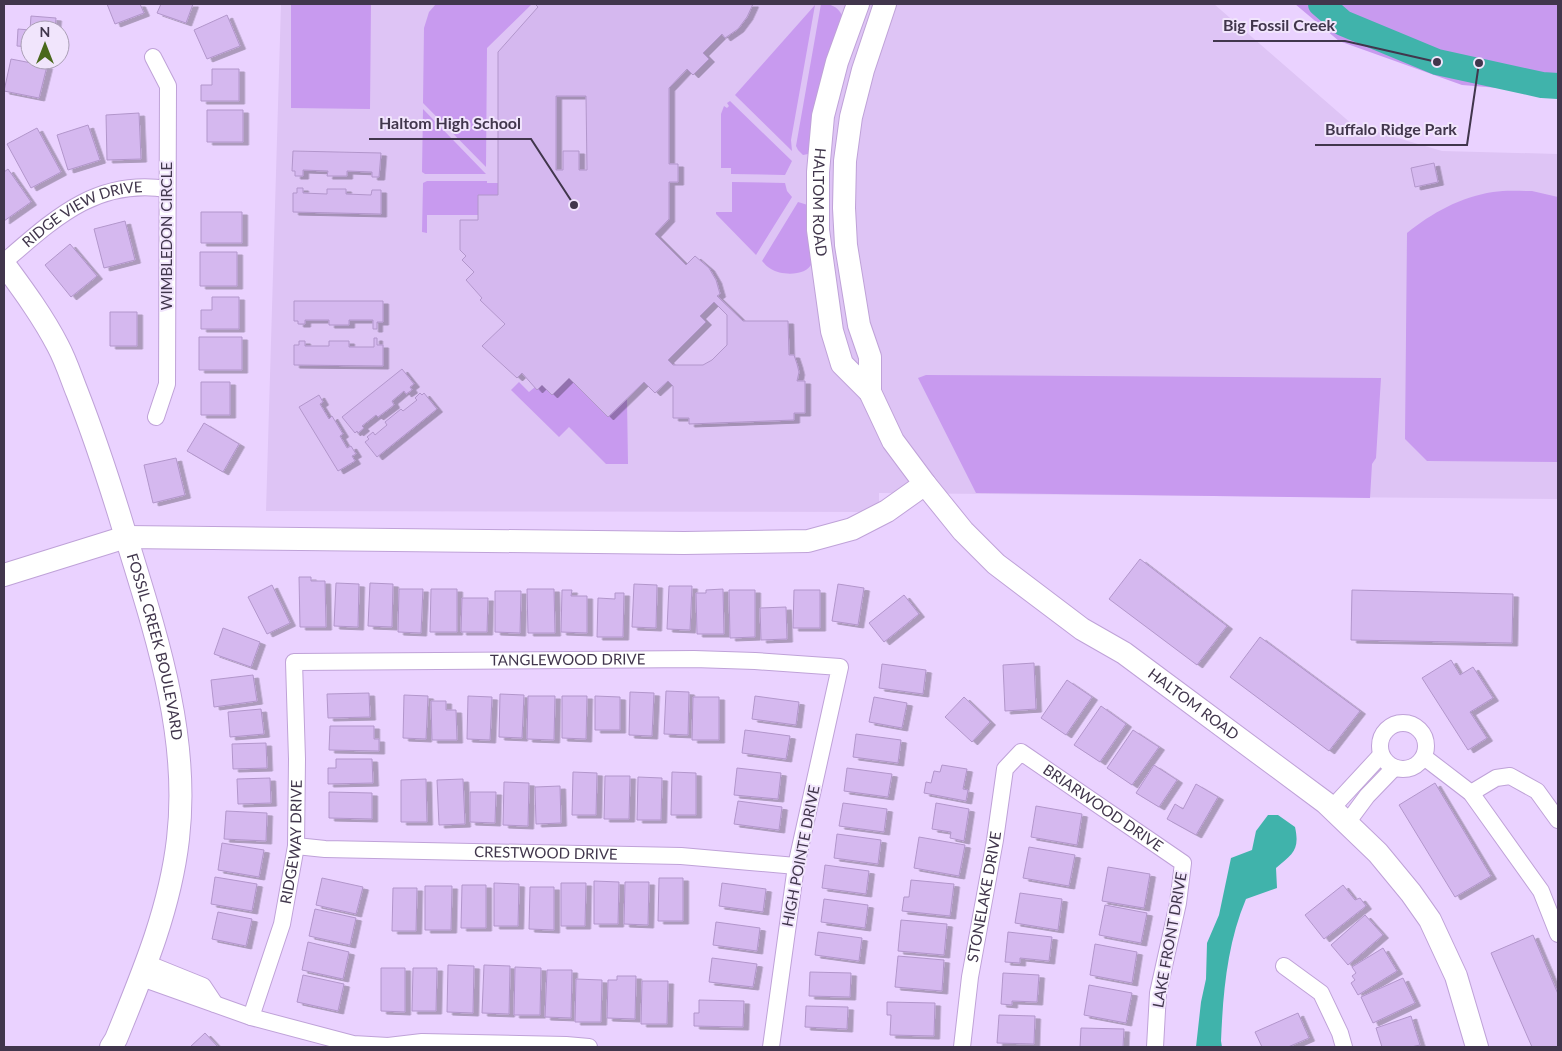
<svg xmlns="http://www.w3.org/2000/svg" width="1562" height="1051" font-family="Lato,sans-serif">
<defs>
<filter id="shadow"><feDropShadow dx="5.5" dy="3" stdDeviation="0" flood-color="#0004"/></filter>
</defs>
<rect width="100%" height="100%" fill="#ead2ff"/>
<path fill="#dec4f5" d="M281,4H1214L1353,125L1442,151L1558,154V499L879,493V512L266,511Z"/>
<path fill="#c89aef" d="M291,4H371L370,109L291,108Z
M436,4H532L487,48L486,167L423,103L424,28L429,12Z
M821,4C831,4 837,6 842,15L813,153L803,155L798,150L796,146Z
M1295,4H1558V93L1462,85L1339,41Z
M815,5L791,140L792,151L735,95Z
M730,101L792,161L785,175L731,174V168H721V114L724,106L727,108L729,106L727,103Z
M423,109L486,174H425L422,172Z
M427,181H487V183H498V195L478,215H427V233L422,232L423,183Z
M732,182L785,183L787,191L792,197L756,255L716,214V212H732Z
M1532,191L1558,197V462L1427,461L1405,439L1407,233C1432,213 1460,197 1493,192C1506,190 1519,191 1532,191Z
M798,202L811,206L812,263C807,276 782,276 771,269C767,267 765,264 762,261Z
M926,375L1381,378L1376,458L1372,464L1370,498L976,493L918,378Z
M569,378L608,417L627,399L628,464H606L569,427L559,437L511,390L519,382L529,392L535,387L537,390L542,385L552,395Z"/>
<path fill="#40b3ab" d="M1268,815H1278L1295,827C1300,850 1293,854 1276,868L1277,888L1246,899C1227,944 1223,993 1221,1041L1222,1047H1196L1201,1002L1206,979L1207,943L1219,915L1231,858L1252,850L1256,831Z"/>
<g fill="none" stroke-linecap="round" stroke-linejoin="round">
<path stroke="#40b3ab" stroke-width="26" d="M1321,4L1343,23L1437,62L1542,85L1558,86"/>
</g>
<path fill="#d5b8ef" stroke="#b296cb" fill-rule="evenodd" filter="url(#shadow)" d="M107,4H140L144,13L115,24Z
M161,4H193L186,23L157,13Z
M535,4H753L747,17L738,29L725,38L722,34L703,53L709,59L693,75L687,69L669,88V164H678V182H669V219L655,234L686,265L695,256L709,268L716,280L720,294L717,296L743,321H788L789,355H794L797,364L799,372L797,381H805V413H794V420L689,424V418H673V386L668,381L655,393L644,382L608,417L569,378L552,395L542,385L537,390L522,373L517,378L482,346L505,324L480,300L482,298L466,280L474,272L462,260L466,256L460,250V220H478V195H498V52L538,7ZM556,96H586L587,170H579V151H563V170H556ZM714,302L727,315V345L712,360L703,365H673L668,360L706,322L700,316Z
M227,15L240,46L207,59L194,30Z
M31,16L56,18L55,30H30Z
M18,29L30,30V47L17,46Z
M11,59L47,66L39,98L4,91Z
M212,69H239V101H201V85H212Z
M207,110H243V142H207Z
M139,113L141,159L107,160L106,115Z
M88,125L100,160L68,170L57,135Z
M37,128L61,172L31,188L7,144Z
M293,151L381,153L379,177H372V172L347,171V176H327L328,171L303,170V176H295V171H292Z
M1434,163L1438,182L1415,187L1411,168Z
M8,169L31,202L4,221V172Z
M297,188H303V193L327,194V189H346V194L371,195L372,190H381V214L293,212V193H297Z
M201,212H242V243H201Z
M125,221L135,260L104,268L94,229Z
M70,244L97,276L71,297L45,265Z
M200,252H237V286H200Z
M212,297H239V329H201V310H212Z
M294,301H383V322H377V329H373V320H349V325H329V320H305V324H298V321H294Z
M110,312H137V346H110Z
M199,337H242V370H199Z
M374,338H377V345H383V366L294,365V345H299V341H305V346H329V341H349V347H374Z
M402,369L414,384L410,387L412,390L406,394L404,391L392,401L394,405L378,417L376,415L362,426L364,428L358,433L357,431L355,433L342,417Z
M201,382H230V415H201Z
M420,393L422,395L424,393L437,409L377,457L365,442L369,439L367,437L373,432L375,435L387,425L385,422L401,409L403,411L417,400L415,398Z
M319,395L323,402L320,404L329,419L332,416L343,434L340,436L347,448L351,446L356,454L352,456L355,461L338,471L299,407Z
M204,423L239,444L223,472L187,451Z
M176,458L185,495L153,503L144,465Z
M1140,559L1227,626L1197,665L1109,599Z
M299,577H311V581H325L326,627H300Z
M336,583L359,584L358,627L334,626Z
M370,583L393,584L392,627L368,626Z
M634,584L657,585L656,628L632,627Z
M838,584L864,588L858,625L832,621Z
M272,585L290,623L267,634L248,597Z
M669,586H692L690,630L667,629Z
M399,589H423L421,633L398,632Z
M431,589H457V632H430Z
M527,589H554L555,633H528Z
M723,589L724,634H697L696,593H706V590Z
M562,590H572L571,596H587V633L561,632Z
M729,590H755V637L730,638Z
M794,590H820V628H793Z
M1352,590L1513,594L1512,643L1351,640Z
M495,591H521L520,633L495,632Z
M615,593H624L623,637H597L598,598L615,599Z
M904,595L919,614L884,642L869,623Z
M462,598H488L487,632H461Z
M786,607L787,639L761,640L760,608Z
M223,628L260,642L251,667L214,654Z
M1260,637L1360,711L1329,751L1230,677Z
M1451,660L1460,675L1473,667L1493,698L1470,712L1487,738L1468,750L1422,678Z
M1034,663L1036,709L1005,711L1003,665Z
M882,664L926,670L923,694L879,688Z
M253,675L257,701L214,707L211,680Z
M1067,680L1092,697L1066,735L1041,718Z
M666,691L689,692L688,735L664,734Z
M630,692L654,693L652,736L629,735Z
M369,693L370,717L328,718L327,694Z
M500,694L524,695L522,738L499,737Z
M404,695L428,696L426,739L403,738Z
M468,696L492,697L490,740L467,739Z
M528,696H555L554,740L527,739Z
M562,696H587L586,739L562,738Z
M595,696L620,697V730H595Z
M755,696L799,702L796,725L752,719Z
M693,697H719V740H692Z
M874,697L907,703L902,728L869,722Z
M964,697L990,722L972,742L945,717Z
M431,701H446V710H456L457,740H432Z
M1101,706L1126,724L1100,762L1074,745Z
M261,709L264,734L230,737L228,712Z
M330,726H374V739H379V751L329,750Z
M745,730L790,736L786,759L742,753Z
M1133,730L1159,747L1132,785L1107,768Z
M856,734L901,740L898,763L853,757Z
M266,743L267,768L233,769L232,744Z
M336,759H372L373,783L328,784V768H336Z
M942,765L967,769L963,789L968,790L966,801L924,793L926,782L931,783L934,771L940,772Z
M1154,765L1177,780L1159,807L1136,793Z
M737,768L781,773L778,799L734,795Z
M847,768L892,774L888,797L844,791Z
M573,772L597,773L596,815H572Z
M672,772L696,773V815H671Z
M605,776H630L629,819H604Z
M638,777L662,778L661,820H637Z
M270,778L271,803L238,804L237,779Z
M426,779L427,822H401V780Z
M463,779L465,824L439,825L437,780Z
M504,782L529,783L528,826L503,825Z
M1435,783L1491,876L1455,897L1399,805Z
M1196,784L1218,797L1196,835L1167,819L1175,804L1183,809Z
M560,786L561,823L536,824L535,787Z
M329,792L372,793V819L329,818Z
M470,792H496L495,823L470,822Z
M738,801L782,807L779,830L734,824Z
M843,803L887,809L884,832L839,826Z
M936,803L969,809L964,841L950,838L951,832L932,829Z
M1036,806L1082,814L1077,845L1031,837Z
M226,811L267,813L266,841L224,839Z
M837,834L881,840L878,864L834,858Z
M919,837L965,845L959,876L914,868Z
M222,843L264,850L259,877L218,870Z
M1029,847L1075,855L1069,886L1023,878Z
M825,865L869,871L866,894L822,888Z
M1108,867L1150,874L1144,908L1102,901Z
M215,877L257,884L252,911L211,904Z
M322,878L363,887L356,914L316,905Z
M659,878H683V921H658Z
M911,880L954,884L950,916L902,911L904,897H909Z
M594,881L619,882L618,924H594Z
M625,882H649L648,925L624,924Z
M494,883L519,884L518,926H494Z
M561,883H586L585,926H561Z
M722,883L766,889L763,912L719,906Z
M462,885H486V928H461Z
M1343,885L1355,900L1360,898L1366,906L1324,939L1305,915Z
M425,886H452L451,930H425Z
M530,887H554V930L529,929Z
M393,888H417L416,931H392Z
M1020,893L1062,899L1058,930L1015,923Z
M824,899L868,905L865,928L821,922Z
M1105,905L1147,913L1141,943L1099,935Z
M315,909L356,918L350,945L309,936Z
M218,912L252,919L246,946L212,939Z
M1365,915L1383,935L1348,965L1331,945Z
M901,920L947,924L944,955L898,951Z
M716,922L760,928L757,951L713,945Z
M818,932L862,938L859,961L815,955Z
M1008,932L1052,937L1049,961L1020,958V963L1005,962Z
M1533,935L1558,994V1047H1532L1491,953Z
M308,942L349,952L343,979L302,970Z
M1095,944L1137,952L1132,983L1090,975Z
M1383,948L1397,971L1358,995L1351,983L1355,980L1352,976L1356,973L1352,967Z
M898,956L944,960L942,991L895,987Z
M712,958L757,964L753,987L709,982Z
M448,965L474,966L473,1013L447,1012Z
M484,965L510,966L509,1014L482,1013Z
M515,967L541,968L540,1015H514Z
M381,968H405V1012L381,1011Z
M413,968H437L436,1011H412Z
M547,970H572L571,1018L545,1017Z
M810,972L851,973L850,997L809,996Z
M1003,973L1039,975L1037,1002L1012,1001V1005L1001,1004Z
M303,975L344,984L338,1011L297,1002Z
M617,976H636L635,1019L607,1018L608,980H617Z
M1403,978L1415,1003L1373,1023L1361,997Z
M576,979L602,980L601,1022H575Z
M642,981H668L667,1024H641Z
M1089,985L1132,993L1126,1023L1084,1015Z
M699,1000L744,1001L743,1027L694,1026V1013H699Z
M887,1002L935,1003L934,1036L890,1035L891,1015H887Z
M806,1006L848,1007L847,1029L805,1027Z
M1298,1013L1309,1038L1288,1047H1262L1255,1032Z
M999,1015L1035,1016L1034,1044L997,1043Z
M1411,1016L1420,1045L1411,1047H1382L1376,1028Z
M1081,1028L1124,1029L1123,1047H1080Z
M205,1033L218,1047H190Z"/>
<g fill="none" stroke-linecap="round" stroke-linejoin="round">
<g stroke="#bfa2d8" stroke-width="18">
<g id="street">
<path d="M153,57L168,86L167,384L156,417"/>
<path id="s1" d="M4,262C54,219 96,178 167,189"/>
<circle cx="1403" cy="746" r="23"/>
<path d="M1424,757L1471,793L1541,891L1558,934"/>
<path d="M1471,793L1496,778L1510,776L1537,791L1558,820"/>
<path d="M1332,808L1381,755"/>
<path d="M1347,823L1367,796L1394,768"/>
<path id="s2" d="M296,846L325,849L681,856L796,866"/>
<path d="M1284,966L1321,993L1340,1033L1344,1047"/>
<path d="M144,969L149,971L156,967L203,986L215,1004"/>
<path d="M149,971L150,981L251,1017L353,1044L388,1046L422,1042L566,1045L589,1047"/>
<path id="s3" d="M251,1017L282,924L296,846L297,759L294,662L694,659L755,661L840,667L796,866L771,1047"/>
<path id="s4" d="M962,1047L970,977L995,840L1005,769L1021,752L1183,863L1178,903L1158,993L1155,1047"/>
</g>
</g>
<g stroke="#bfa2d8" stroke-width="24">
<g id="secondary">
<path id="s5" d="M858,4L837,62L823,116L818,172V230L832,331L842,364L870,392L893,441L925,484L963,531L996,564L1082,629L1124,653L1326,803L1378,853L1411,893L1430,920L1456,976L1477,1047"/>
<path id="s6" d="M4,264C24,291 43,317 58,346C66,361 71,377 77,392C93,433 107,475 120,517C151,620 191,729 178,839C170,909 143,973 116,1039L111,1047"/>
<path d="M870,392V357L859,325L846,245L844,208L845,161L851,117L863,70L885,4"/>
<path d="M4,575L126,537L684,543L808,541L852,529L887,511L925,484"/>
</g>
</g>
<use href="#street" stroke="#fff" stroke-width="16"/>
<use href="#secondary" stroke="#fff" stroke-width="22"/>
</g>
<g text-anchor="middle" stroke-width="4" stroke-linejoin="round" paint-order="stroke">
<g font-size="15" fill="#41364c" stroke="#f1e5fc">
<text dy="5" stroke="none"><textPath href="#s5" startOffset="204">HALTOM ROAD</textPath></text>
<text dy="5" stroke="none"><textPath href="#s1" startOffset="94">RIDGE VIEW DRIVE</textPath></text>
<text transform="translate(167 236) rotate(-90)" y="5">WIMBLEDON CIRCLE</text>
<text dy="5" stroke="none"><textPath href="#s6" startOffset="415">FOSSIL CREEK BOULEVARD</textPath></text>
<text dy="5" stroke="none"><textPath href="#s3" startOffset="635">TANGLEWOOD DRIVE</textPath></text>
<text dy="5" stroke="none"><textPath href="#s5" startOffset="865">HALTOM ROAD</textPath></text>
<text dy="5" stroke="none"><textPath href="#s4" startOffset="404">BRIARWOOD DRIVE</textPath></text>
<text dy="5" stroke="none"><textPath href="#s3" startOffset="181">RIDGEWAY DRIVE</textPath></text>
<text dy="5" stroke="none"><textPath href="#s2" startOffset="250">CRESTWOOD DRIVE</textPath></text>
<text transform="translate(801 856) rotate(-79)" y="5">HIGH POINTE DRIVE</text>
<text dy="5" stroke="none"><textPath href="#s4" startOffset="152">STONELAKE DRIVE</textPath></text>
<text transform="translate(1170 940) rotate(-80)" y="5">LAKE FRONT DRIVE</text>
</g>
</g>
<path fill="none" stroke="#41364c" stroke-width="2" d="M1437 62L1345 41H1213M574 205L531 139H369M1479 63L1467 145H1315"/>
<g fill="#41364c" stroke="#f1e5fc" stroke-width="2">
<circle cx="1437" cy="62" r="5"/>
<circle cx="574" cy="205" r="5"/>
<circle cx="1479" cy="63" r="5"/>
</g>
<g font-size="16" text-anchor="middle" font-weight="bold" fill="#41364c" stroke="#f1e5fc" stroke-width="4" stroke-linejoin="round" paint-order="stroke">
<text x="1279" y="31">Big Fossil Creek</text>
<text x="450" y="129">Haltom High School</text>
<text x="1391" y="135">Buffalo Ridge Park</text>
</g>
<rect width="1562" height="1051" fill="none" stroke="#41364c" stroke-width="10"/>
<g transform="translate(45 45)"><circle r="24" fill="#f1e5fc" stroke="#ab9fb6"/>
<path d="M0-4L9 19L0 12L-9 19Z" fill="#4a681c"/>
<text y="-8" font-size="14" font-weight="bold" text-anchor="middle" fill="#41364c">N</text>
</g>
</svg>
